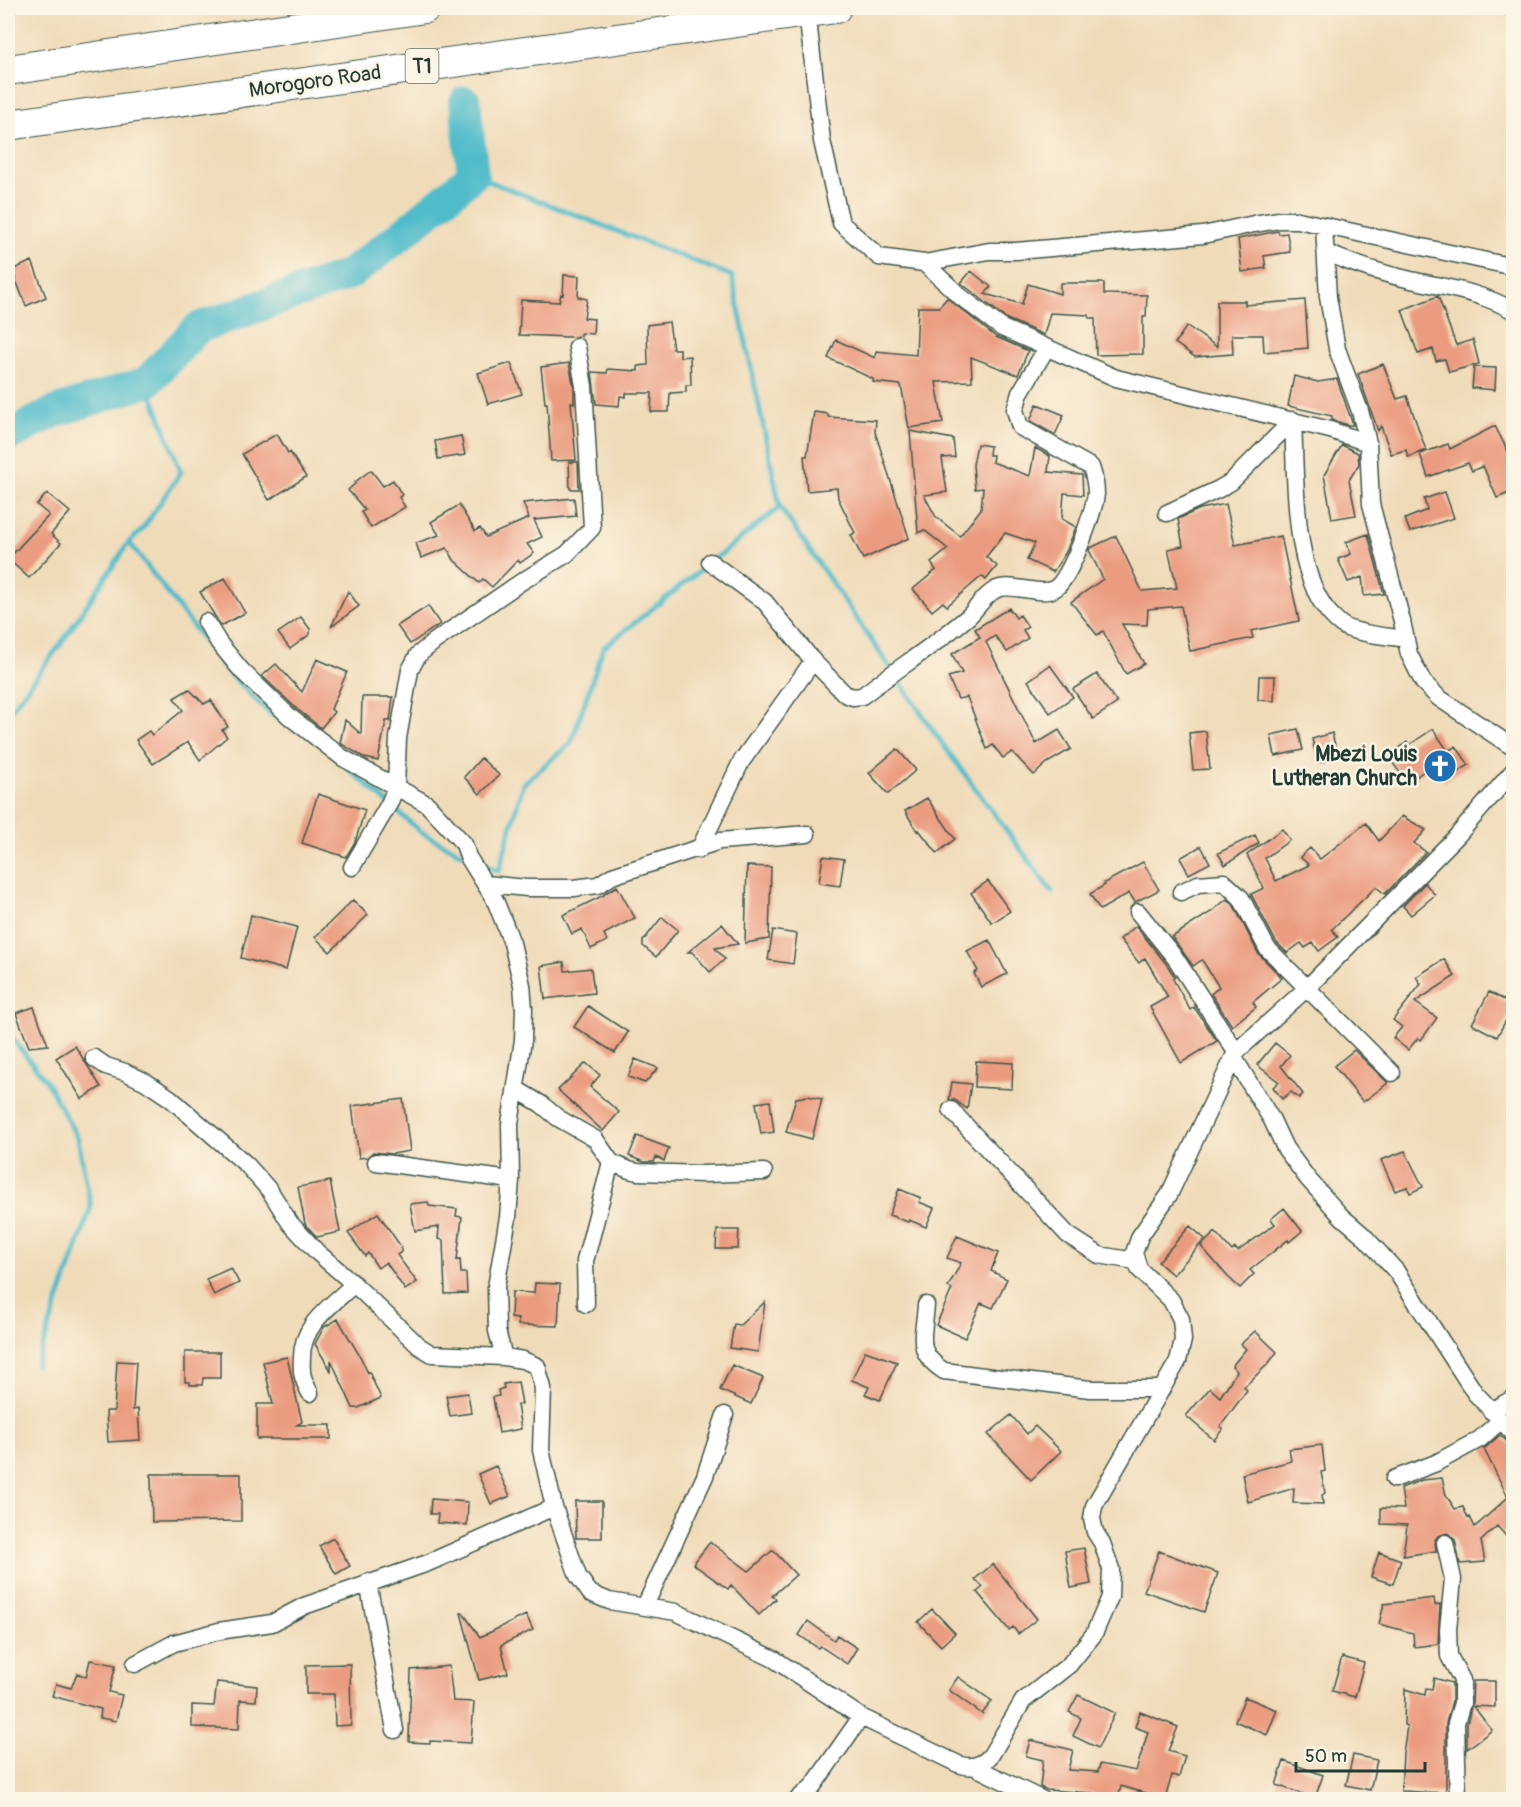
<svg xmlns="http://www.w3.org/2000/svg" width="1521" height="1807" font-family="Pangolin,sans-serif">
<rect width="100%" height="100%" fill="#fcf5e5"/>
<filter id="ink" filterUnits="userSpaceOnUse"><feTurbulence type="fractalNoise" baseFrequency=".0167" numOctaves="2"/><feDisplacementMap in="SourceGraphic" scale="12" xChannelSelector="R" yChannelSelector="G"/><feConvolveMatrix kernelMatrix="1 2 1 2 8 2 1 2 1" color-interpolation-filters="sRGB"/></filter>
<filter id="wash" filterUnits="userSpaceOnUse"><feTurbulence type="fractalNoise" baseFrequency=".008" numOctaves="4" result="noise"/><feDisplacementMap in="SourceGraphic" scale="24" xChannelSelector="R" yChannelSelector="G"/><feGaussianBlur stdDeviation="1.35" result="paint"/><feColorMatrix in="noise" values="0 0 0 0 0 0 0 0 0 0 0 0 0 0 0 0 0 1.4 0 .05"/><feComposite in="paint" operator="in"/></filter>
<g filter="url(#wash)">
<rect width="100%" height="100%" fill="#f0dbb9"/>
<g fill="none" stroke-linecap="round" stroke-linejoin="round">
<path stroke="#4fbcca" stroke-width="5" d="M473,175L732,276L780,507L941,742L1052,892
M129,542L225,669L269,713L287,724
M8,714L60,645L129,542L142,530L181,472L147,382
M348,768L421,832L462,854
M476,861L499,871L523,784L571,743L603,648L780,507
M8,1033L46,1081L78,1139L91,1207L36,1365"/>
<path stroke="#4fbcca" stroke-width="32" d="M8,436L54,412L147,382L198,328L350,274L401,235L473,175L465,102"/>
</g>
<g id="blocks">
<path fill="#eb9c80" d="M1278,231L1279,234L1287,233L1290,252L1264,256L1266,268L1242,272L1238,239Z
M32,261L46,297L26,306L12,270Z
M971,271L991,287L985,294L1022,304L1028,284L1060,294V283H1104V294L1147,295L1146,317H1143V354L1096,355L1095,318H1089V315L1050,313L1044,335L1007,319L961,283Z
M564,275L579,276L578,297L587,299L584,318L594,319L593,334L581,333V336L569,337L519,335L521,300L559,302L561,294L563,295Z
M1438,296L1456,345L1473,340L1479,364L1449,372L1445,359L1436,361L1433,349L1418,354L1402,310Z
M947,298L996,337L1028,351L1018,375L971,357L972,381L936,382L943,423L909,428L901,385L873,382V379L828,358L836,340L875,358L876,351L916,355L918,307H939Z
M1305,300L1308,348L1264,352L1263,335H1232L1233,354L1195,357L1175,343L1187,326L1217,347V301H1245V305Z
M669,322L673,349H680V357L690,356L691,385H686V392L670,393L669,412H651L652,393H626V397L620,396L619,406L596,404L592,372L607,373L608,369L638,371V366L648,365L647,325Z
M511,363L522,394L488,404L478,373Z
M569,363L574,387V403L571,402L576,460L551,461L547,403H545L541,367Z
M1383,364L1397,399L1407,396L1426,450L1408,457L1406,450L1391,454L1381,426L1378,431L1358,374Z
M1474,367L1496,368L1495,390L1472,388Z
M1294,376L1318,382L1337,379L1353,425H1348L1332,420V416L1288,406Z
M1037,404L1064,415L1055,435L1030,421Z
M814,412L828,414V417L876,420L875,432L909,538L863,559L851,535L855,533L838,498L837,488L807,491L804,456H807Z
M1495,426L1514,463V491L1497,498L1483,466L1472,471L1468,463L1428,477L1420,454L1448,444L1450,449Z
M910,431L953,439L955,457L942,458L947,492L924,495L936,517L960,536L981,509L983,488L975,489L973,465L977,444L990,446L989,455H993L992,462L1030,476L1035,448L1050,456L1048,472L1082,475L1083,495L1064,493L1062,519L1076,527L1066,552L1053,572L1027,560L1035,543L1005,533L986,557L997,566L986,580L982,576L947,606L943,602L932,611L913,589L936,570L931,563L948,549L924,530L918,533Z
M277,434L288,453L290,452L306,477L269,500L242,454Z
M461,436L465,455L438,459L435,441Z
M1342,445L1358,453L1359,464L1349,480L1356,515L1332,519L1324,475Z
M569,462H578L579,489H570Z
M371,470L383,486L393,480L402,495L399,497L405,507L371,528L361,512L365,510L348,490L356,483L355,482Z
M1445,492L1454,518L1410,532L1405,519L1427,510L1424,499Z
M47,493L70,512L51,534L61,543L29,578L8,559L49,515L37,505Z
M574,498L576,516L534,520L542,537L527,544L534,553L520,563L518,560L492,587L483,579L479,583L454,560L447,548L421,558L416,543L439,535L431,522L459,505L475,531L480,528L486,537L529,518L523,503Z
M1226,504L1235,545L1281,536L1299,621L1251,631L1253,638L1190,651L1181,606L1148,609L1147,625L1122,624L1144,664L1126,674L1103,631L1097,635L1071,602L1103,579L1089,550L1090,548L1116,536L1142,591L1177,588L1168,549L1183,546L1178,519L1200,509Z
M1368,534L1384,594L1364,596L1362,577L1348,582L1338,559L1351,554L1346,542Z
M225,578L245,613L221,626L200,592Z
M348,591L359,606L331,627Z
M428,606L440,624L410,644L397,626Z
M1009,608L1016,618L1020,615L1028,627L1023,630L1028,638L1007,652L995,636L986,642L1036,744L1059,730L1071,749L1047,763L1034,775L1012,752L1003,758L993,745L987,749L967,697L958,699L948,677L962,673L952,654L980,637L975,629Z
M301,617L310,629V634L290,649L278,633Z
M317,659L347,672L331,709L334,712L321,728L297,709L262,676L276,664L302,692Z
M1050,665L1073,697L1050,713L1028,681Z
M1097,674L1117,703L1093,719L1073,689Z
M1259,676H1275L1274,701L1258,700Z
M189,689L204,704L211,700L228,727L222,730L227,737L200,760L188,742L153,764L136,740L149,731L152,735L183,710L174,698Z
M362,697H393L390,721H386L378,761L365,758L340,743L345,720L361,734Z
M1298,729L1303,750L1275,756L1271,735Z
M1433,729L1448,751L1456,746L1469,765L1444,781L1433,764L1408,783L1388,757L1407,742L1409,745Z
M1206,731L1210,769L1193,770L1189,733Z
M1332,733L1338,758L1318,763L1312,739Z
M897,749L916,770L888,794L869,773Z
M481,758L499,775L480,794L464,777Z
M318,794L365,810L355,842L346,857L302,843Z
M927,798L955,839L937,853L919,830L917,831L905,811Z
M1402,816L1426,830L1414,843L1426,852L1385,894L1376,887L1332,929L1338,937L1319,951L1313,943L1305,948L1301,943L1287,953L1276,942L1251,894L1264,888L1247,855L1282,829L1290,840L1265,858L1276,881L1309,865L1300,857L1310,848L1320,859L1366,823L1379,841Z
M1255,835L1259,843L1225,865L1218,853Z
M1201,846L1210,863L1189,874L1180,858Z
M823,856L844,859L840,886L819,883Z
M1143,862L1159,890L1135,902L1129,893L1100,910L1090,894L1105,885L1104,883Z
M747,866L771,867L769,939L745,943Z
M988,881L1010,911L992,923L971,893Z
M1425,883L1435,895L1411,915L1403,906Z
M617,886L635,918L604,934L607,941L591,949L582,929L572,934L563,915L604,895V894Z
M1227,899L1233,904L1258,953L1282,978L1253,1002L1256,1007L1232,1026L1211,994L1219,987L1202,960L1193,966L1172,937L1211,912Z
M353,900L368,915L330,952L315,937Z
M251,915L297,927L286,970L241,958Z
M662,917L678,930L656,957L643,946V941Z
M722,924L738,944L715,948L725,959L710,972L692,952H688Z
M1136,926L1167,965L1175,977L1173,979L1190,1010L1194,1007L1217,1041L1181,1063L1150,1007L1168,997L1145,958L1139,963L1120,939Z
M773,930L797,934L793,964L768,960Z
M989,940L1007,974L981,987L974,973L978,971L967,951Z
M1444,959L1455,976L1415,1002L1437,1018L1421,1040L1418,1038L1408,1050L1393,1038L1402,1027L1393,1020L1421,984L1416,977Z
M564,962L565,971L591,968L594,993L545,999L541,966Z
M1489,992L1514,1005L1497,1037L1472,1024Z
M588,1006L628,1032L615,1053L574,1027Z
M34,1007L48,1045L29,1047L16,1013Z
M1275,1043L1290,1055L1281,1066L1303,1094L1299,1098L1291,1092L1282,1099L1273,1087L1279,1082L1257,1065Z
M75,1046L101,1087L82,1099L56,1058Z
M1354,1050L1388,1083L1363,1102L1334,1066Z
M635,1059L658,1068L645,1083L628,1077Z
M976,1061L1013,1063L1012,1089L975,1087Z
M586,1063L600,1075L590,1087L619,1112L603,1131L558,1090Z
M952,1082L971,1084L967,1109L955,1100H949Z
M808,1096L822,1099L812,1139L786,1132L796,1098Z
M403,1099L410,1151L392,1154L373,1152L367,1157L359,1158L352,1106Z
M770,1101L774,1132L761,1134L756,1103Z
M637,1136L669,1148L664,1161L656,1157L654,1162H644L629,1156Z
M1405,1151L1423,1187L1410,1193L1407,1187L1395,1191L1381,1160Z
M330,1181L340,1232L317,1237L305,1224L298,1187Z
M899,1189L921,1198L919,1202L934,1208L926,1227L909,1220L908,1222L889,1215Z
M428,1202L429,1206L457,1209L456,1216L462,1217L457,1260L460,1259L461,1273H466L467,1293L445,1294L443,1240L438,1239L439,1227L415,1231L410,1204Z
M1284,1208L1302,1231L1289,1242L1288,1240L1250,1270L1254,1274L1240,1288L1228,1277L1201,1246L1215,1232L1232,1251L1235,1248L1238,1251L1275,1224L1271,1219Z
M378,1213L401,1247V1252L397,1255L417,1282L405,1290L386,1262L378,1268L368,1253L365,1256L348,1233Z
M1190,1226L1205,1239L1173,1275L1158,1262Z
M717,1230H739L738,1249H716Z
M957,1236L998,1253L991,1271L1007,1279L993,1308L981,1303L965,1338L936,1325L952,1289L948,1287L961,1263L947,1258Z
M231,1268L239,1283L214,1295L206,1279Z
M535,1283L560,1284L558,1326L518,1325V1319L511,1318L512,1292L534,1293Z
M765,1302L758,1352L730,1348L734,1324L740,1325Z
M338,1319L361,1358L368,1373L369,1372L381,1398L358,1408H353L331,1360V1371L315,1344L324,1327Z
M1255,1331L1277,1352L1268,1364L1244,1387L1247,1390L1220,1427L1223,1429L1214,1440L1186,1416L1210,1388L1220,1397L1237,1371L1232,1366L1246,1349L1241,1344Z
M865,1351L897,1362L880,1400L865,1394L869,1387L852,1380Z
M185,1352H220V1378H203L202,1385H190V1382H185Z
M287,1357L302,1422L297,1425H331V1439H257V1404H273L263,1362Z
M117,1361L136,1362L133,1410L138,1409L140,1440L108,1442L106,1411H114Z
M732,1365L763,1378L751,1404L720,1390Z
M518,1382L522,1404L517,1405L521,1429L499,1433L493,1397L499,1396L498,1390L504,1388L503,1384Z
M468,1393L471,1413L450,1416L446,1396Z
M1011,1415L1027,1434L1035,1426L1061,1451L1031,1480L988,1434Z
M1500,1435L1514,1448V1545L1497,1526L1481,1541L1485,1562L1460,1564L1455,1540L1448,1533L1438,1536L1435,1540L1436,1551L1403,1556L1407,1525L1381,1524V1508L1404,1509L1401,1488L1422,1480L1442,1478L1446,1495L1455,1509L1463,1507L1468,1518L1470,1517L1475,1527L1508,1497L1484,1449Z
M1322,1445L1325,1471L1321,1472L1325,1493L1322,1495L1323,1504L1293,1503L1294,1488L1248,1502L1242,1474L1291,1461L1289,1449Z
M496,1466L510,1496L491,1504L478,1474Z
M151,1474H241V1521L152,1522Z
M431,1499L468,1502L467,1525L437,1523L438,1514H430Z
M575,1501H602V1538H576Z
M333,1538L350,1566L336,1574L319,1546Z
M710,1542L749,1571L773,1550L796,1575L772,1596L776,1599L759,1615L731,1585L728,1589L693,1564Z
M1084,1548L1091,1584L1071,1588L1065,1551Z
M1159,1551L1218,1573L1204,1612L1144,1591Z
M1379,1552L1401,1560L1393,1584L1371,1577Z
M993,1564L1037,1619L1018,1634L1013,1627L1009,1630L977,1592L983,1587L975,1579Z
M1434,1598L1435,1605L1440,1604L1438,1644L1414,1647L1413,1633L1379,1624L1384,1604Z
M932,1609L955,1633L941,1646L918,1622Z
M461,1613H463L480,1637L526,1615L533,1630L501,1645L508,1673L479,1680Z
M808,1621L834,1640L837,1635L857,1648L847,1664L820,1646L818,1648L799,1635Z
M1342,1657L1364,1663L1355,1697L1332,1691Z
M90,1660L116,1665L109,1692L122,1695L116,1721L100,1718L101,1709L52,1696L56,1684L71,1688L77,1673L86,1677Z
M350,1664L351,1725L335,1726L334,1694H306V1665Z
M449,1666L453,1701L474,1702L471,1743L430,1741V1743L409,1742L411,1670Z
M958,1677L992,1701L982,1714L949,1690Z
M1434,1678L1452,1683V1701L1446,1723V1793L1401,1791L1403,1753L1407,1726L1404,1725L1405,1689L1425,1695L1426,1688L1432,1689Z
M1473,1681H1495V1707L1473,1706L1492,1730L1467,1749V1724L1472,1703Z
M217,1682L257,1686L256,1701L240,1700L239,1729L192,1727V1705L214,1706Z
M1078,1695L1115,1713L1098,1748L1073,1736L1081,1718L1069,1712Z
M1245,1697L1277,1710L1267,1735L1235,1721Z
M1140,1712L1178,1727L1168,1751L1185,1756L1179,1777L1172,1775L1165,1799L1121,1786L1118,1800H1092L1093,1793L1047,1790L1040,1787L1043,1760L1026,1756L1030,1740L1073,1750L1068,1770L1098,1772L1100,1764L1136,1771L1148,1732L1135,1727Z
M1353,1755L1377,1760L1370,1790L1346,1785Z
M1284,1761L1323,1775L1315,1798L1276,1785Z"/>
</g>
</g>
<g filter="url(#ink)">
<use href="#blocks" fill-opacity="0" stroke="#3e5548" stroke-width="1.5"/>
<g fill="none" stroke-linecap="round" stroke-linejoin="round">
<g stroke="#3e5548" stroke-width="19">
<path id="street" d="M807,12L822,141L841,223L879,257L924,263L989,251H1016L1203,235L1254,224L1279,220H1298L1514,267
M1324,226L1328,297L1337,349L1360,411L1368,443L1371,504L1402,621L1409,654L1423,682L1439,698L1514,748
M1327,253C1353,264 1379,273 1407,279C1445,288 1479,291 1514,311
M924,263L961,297L1002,328L1116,378L1330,430L1368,443
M1293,420C1296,477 1291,580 1336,620C1339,623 1343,626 1347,628C1365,635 1387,636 1406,639
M1167,513L1219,489L1231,482L1293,420
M710,562L765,602L813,661L845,694L853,697L862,696C897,669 935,645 969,616C977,608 985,595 995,590C1010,581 1038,597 1054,589C1070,581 1094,511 1096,494C1096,484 1094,476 1091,467L1020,427L1015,410L1020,393L1046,349
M206,622L219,643L242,671L290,717L343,758L427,804L464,844L468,857L495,900L512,943L522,985L524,1009L523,1040L510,1124L511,1180L508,1217L496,1287L497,1331L504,1357
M699,850L741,762L813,661
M352,867L389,804L396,787L398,738L410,670L418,655L435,641L521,582L567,554L592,528L584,386L577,347
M486,884L527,888H574L598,885L612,876L720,841L807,834
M1181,892L1198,884L1224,882L1241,898L1267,948L1392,1073
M1138,912L1176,959L1236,1052
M94,1058L106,1066L125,1072L146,1082L170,1098L247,1165L270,1191L290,1223L317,1252L354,1284L419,1346L432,1354L504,1357L523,1360L537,1366L543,1388L541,1450L554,1507L578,1576L590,1593L609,1601L676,1612L774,1659L861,1717L958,1764C971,1769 982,1766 991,1755L1023,1701L1069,1665L1094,1634L1110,1597L1111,1569L1102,1543L1095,1532L1092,1519L1094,1506L1178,1361L1183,1340L1181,1319L1171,1300L1139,1269L1134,1253L1140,1236L1169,1195L1236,1052L1306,989L1457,836L1514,770
M1234,1058L1272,1120L1285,1148L1308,1179L1341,1216L1363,1235L1396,1271L1475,1393L1514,1434
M516,1089L541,1104L558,1118L595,1139L611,1162L585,1261L586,1304
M951,1110L1068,1235L1099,1255L1135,1261
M376,1162L511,1180
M611,1162L629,1170L638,1172L704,1174L764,1172
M926,1305C924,1336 914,1352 944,1371L1090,1389H1161
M310,1393C302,1378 301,1373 302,1357C302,1324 331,1306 354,1284
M1491,1411L1514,1398
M1394,1479L1436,1463L1480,1439L1500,1421
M1445,1543L1453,1579L1448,1629L1449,1656L1462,1680V1703L1456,1723L1458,1800
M368,1582L395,1730
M645,1606L705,1476L725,1415
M135,1664L174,1643L219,1631L272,1623L304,1606L428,1563L554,1507
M973,1766L1043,1800
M797,1800L813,1786L861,1717"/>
</g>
<g stroke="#3e5548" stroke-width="32">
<path id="highway" d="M8,70L425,8
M8,125L836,8"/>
</g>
<use href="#street" stroke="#fff" stroke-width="16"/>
<use href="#highway" stroke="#fff" stroke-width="30"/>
</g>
</g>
<defs>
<g id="church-disc" transform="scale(1.725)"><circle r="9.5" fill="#1f6fb2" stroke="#fcf5e5"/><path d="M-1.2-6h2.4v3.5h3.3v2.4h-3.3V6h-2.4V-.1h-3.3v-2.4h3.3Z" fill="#fff"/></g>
</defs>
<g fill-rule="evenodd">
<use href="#church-disc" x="1440" y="766"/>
</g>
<g text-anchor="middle" stroke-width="5" stroke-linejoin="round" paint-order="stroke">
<rect fill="#fcf5e5" stroke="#617469" stroke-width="1.5" x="405.5" y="49" width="33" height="34" rx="4.5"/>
<g font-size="20" font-weight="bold" fill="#1f3d34">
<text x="422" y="73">T1</text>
</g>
<g font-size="21" fill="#1f3d34" stroke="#fcf5e5">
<text transform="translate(315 81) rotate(-8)" y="7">Morogoro Road</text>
</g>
<g font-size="21" font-weight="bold" fill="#1f3d34" stroke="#fcf5e5" text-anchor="end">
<text x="1417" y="761">Mbezi Louis<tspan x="1417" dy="24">Lutheran Church</tspan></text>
</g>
</g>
<rect width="1521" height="1807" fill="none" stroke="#fcf5e5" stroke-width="30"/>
<path d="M1296 1762v9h129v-9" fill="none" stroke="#1f3d34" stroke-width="3"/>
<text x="1305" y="1762" font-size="18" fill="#1f3d34" stroke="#fcf5e5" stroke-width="4.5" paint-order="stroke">50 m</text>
</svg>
